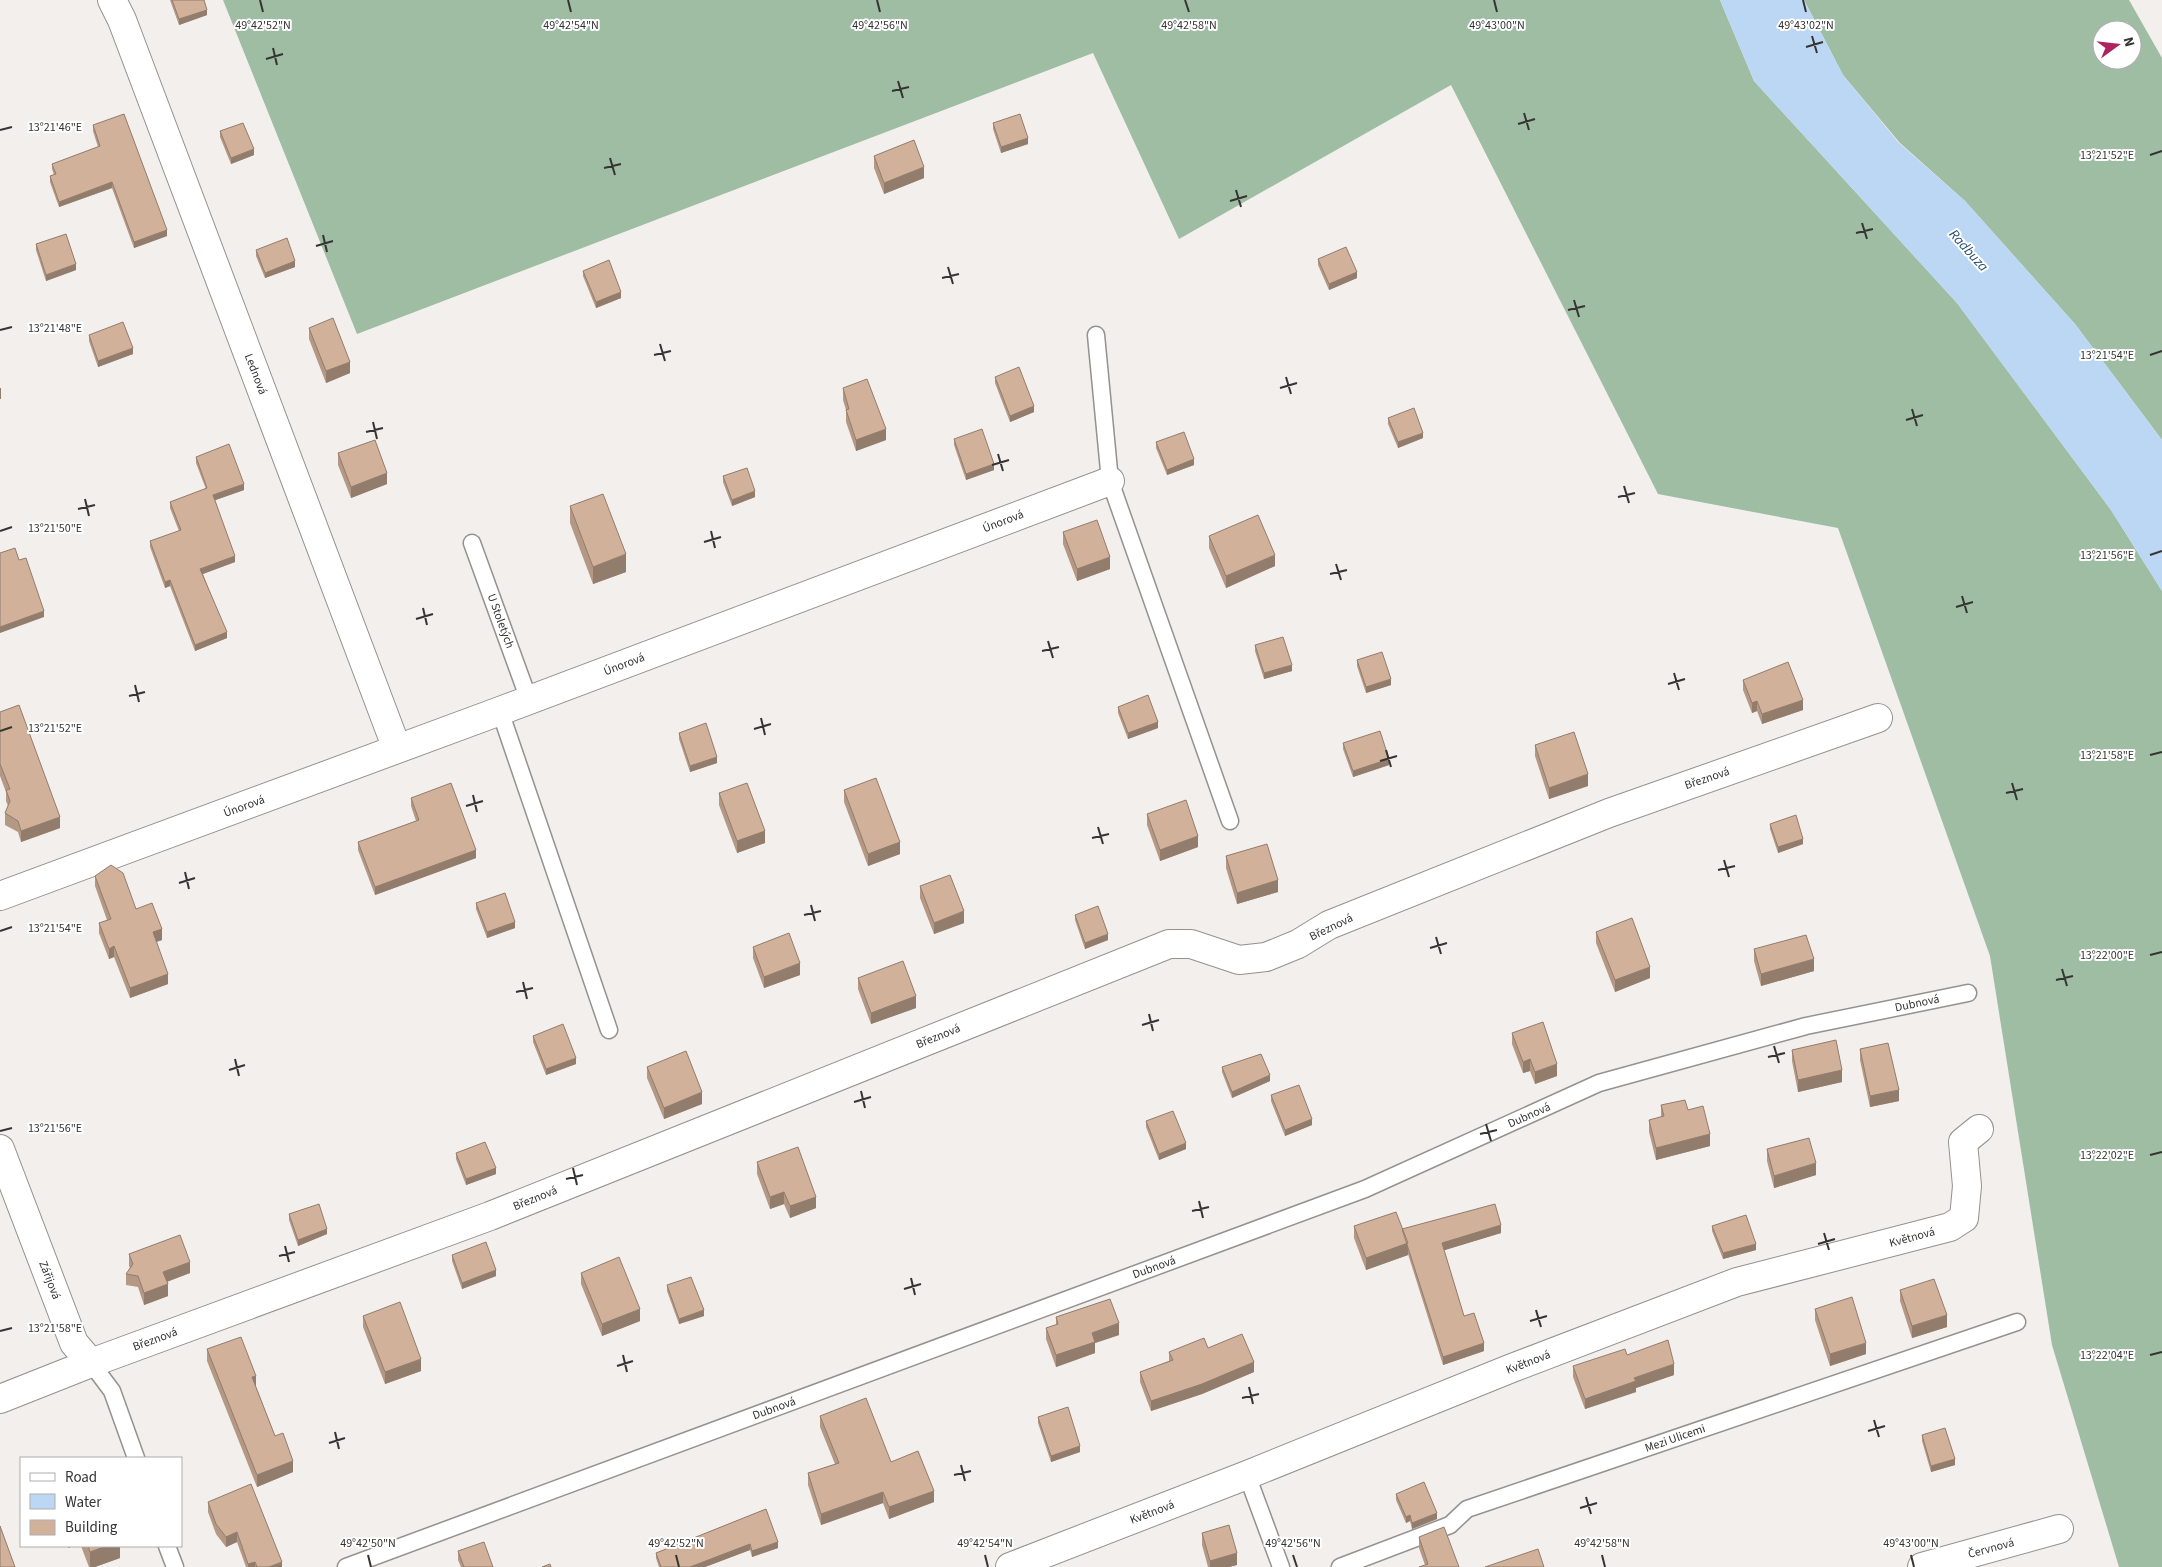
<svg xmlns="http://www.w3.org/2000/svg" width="2162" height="1567" font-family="'Source Sans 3',sans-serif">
<rect width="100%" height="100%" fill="#f2efed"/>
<path fill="#9ebda3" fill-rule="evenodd" d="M223,0H1720L1754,81L1957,303L2111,510L2162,591V1567H2119L2052,1345L1990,956L1838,528L1658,494L1451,85L1179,239L1093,53L357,334Z
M1804,0H2129L2162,58V440L2075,324L1965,201L1900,143L1843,75ZM2102,30H2132V60H2102Z"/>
<path fill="#bcd7f4" d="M1720,0H1804L1843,75L1899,143L1965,201L2075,324L2162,440V591L2111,510L1957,303L1754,81Z"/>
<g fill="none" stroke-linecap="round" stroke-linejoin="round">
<g stroke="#94918f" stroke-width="19">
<path id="service" d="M1096,335L1110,481L1230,821
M472,543L529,700
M500,711L609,1030
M91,1363L112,1391L136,1458
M1247,1475L1281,1567
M167,1546L175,1567
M346,1567L1365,1189L1599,1083L1806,1026L1968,993
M1340,1567L1450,1525L1467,1509L2017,1322"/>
</g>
<g stroke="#94918f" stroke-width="30">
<path id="minor" d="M112,0L122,20L397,749
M0,896L500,711L1110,481
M0,1149L74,1343L91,1363
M0,1399L91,1363L490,1216L1169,944H1191L1239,960L1266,957L1298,944L1329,925L1609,813L1878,718
M1010,1567L1247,1475L1512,1368L1737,1282L1950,1227L1964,1218L1967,1186L1963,1142L1979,1129
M1922,1567L2059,1529"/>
</g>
<use href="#service" stroke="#fff" stroke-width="16"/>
<use href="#minor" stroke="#fff" stroke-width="28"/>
</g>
<path fill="#b49884" d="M170,0H204L207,15L179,25Z
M993,123L1028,144L1001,153L993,129Z
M93,125L167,236L134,248L112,188L59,207L50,182V176L54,175L52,169V164L98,147L93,131Z
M220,131L254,155L231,164L220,137Z
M874,156L924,178L884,194L874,168Z
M36,244L76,270L46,281L36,250Z
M256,250L295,267L265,278L256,256Z
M1318,259L1357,278L1329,290L1318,265Z
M583,271L621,298L596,308L583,276Z
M309,328L350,373L326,383L309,339Z
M89,335L133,354L98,367L89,341Z
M995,377L1034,412L1010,422L995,383Z
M843,388L886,440L856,451L846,422V410L843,400Z
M1388,418L1423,438L1398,448L1388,424Z
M954,439L994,470L966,480L954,445Z
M1156,442L1194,465L1167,475L1156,448Z
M338,453L387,484L351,498L338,465Z
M196,457L244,490L215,500L235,562L203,574L227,638L195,651L170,586L165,588L150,547V541L179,531L170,508V502L206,489L196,463Z
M723,476L755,497L732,506L723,482Z
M570,506L626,572L593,584L570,523Z
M1063,532L1110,569L1077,581L1063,544Z
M1209,536L1275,566L1226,588L1209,548Z
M1255,645L1292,671L1264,679L1255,651Z
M1357,660L1391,685L1366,693L1357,666Z
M1743,680L1803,710L1762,724L1757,711L1752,713L1743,690Z
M1118,707L1158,728L1128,739L1118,713Z
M0,712L60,828L21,842L18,832L5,825V813L8,806L6,801V792L0,776Z
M679,733L717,763L690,772L679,739Z
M1343,743L1389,765L1353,777L1343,749Z
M1535,745L1588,786L1549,799L1535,756Z
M844,790L900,854L868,866L844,802Z
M719,793L765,843L737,853L719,805Z
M411,798L476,858L375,895L358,850V842L416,821L411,806Z
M1147,814L1198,847L1160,861L1147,825Z
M1770,824L1803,844L1778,853L1770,829Z
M1226,856L1278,892L1237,904L1226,868Z
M95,876L136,909L162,940L156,942L168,984L130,998L114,957L109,959L99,933V923L107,920L95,886Z
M920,886L964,923L934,934L920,898Z
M476,903L515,928L487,938L476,909Z
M1075,915L1108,940L1085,949L1075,920Z
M1596,932L1650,978L1615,992L1596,943Z
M753,947L800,975L764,988L753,958Z
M1754,949L1814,971L1761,986L1754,961Z
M858,978L916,1008L871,1024L858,989Z
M1512,1033L1557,1076L1535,1084L1530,1071L1523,1073L1512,1044Z
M533,1036L576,1064L546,1075L533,1042Z
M1860,1049L1899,1101L1870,1107L1860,1060Z
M1792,1050L1842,1082L1798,1092L1792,1061Z
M647,1067L702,1104L664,1119L647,1078Z
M1222,1067L1270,1081L1232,1098L1222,1072Z
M1271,1095L1312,1125L1285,1136L1271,1101Z
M1661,1105L1688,1110L1710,1146L1656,1160L1649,1132V1120L1661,1117Z
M1146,1121L1186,1149L1159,1160L1146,1127Z
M1767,1149L1816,1175L1774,1188L1767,1161Z
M456,1153L496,1174L466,1185L456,1159Z
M757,1162L816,1208L790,1218L784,1204L770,1209L757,1174Z
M289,1214L327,1234L298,1246L289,1220Z
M1354,1226L1501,1233L1444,1250L1464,1316L1484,1351L1443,1365L1408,1254V1255L1366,1270L1354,1238Z
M1712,1226L1756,1250L1723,1259L1712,1231Z
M129,1254L190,1273L167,1282L168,1296L144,1305L138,1287L126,1285V1274L130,1268L129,1266Z
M452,1255L496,1276L462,1289L452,1261Z
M581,1273L640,1321L602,1336L581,1284Z
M667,1285L704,1316L679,1324L667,1291Z
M1900,1290L1947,1327L1912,1338L1900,1301Z
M1815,1309L1866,1354L1830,1366L1815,1320Z
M363,1316L421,1371L385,1384L363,1327Z
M1056,1317L1119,1335L1095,1343V1353L1056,1367L1046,1339V1328L1056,1325Z
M1208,1348L1254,1372L1202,1394L1151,1411L1140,1382V1372L1169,1361V1352Z
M207,1349L256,1387L275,1436L293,1472L257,1487L207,1361Z
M1627,1355L1674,1375L1636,1388V1392L1585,1409L1573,1377V1366Z
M820,1416L891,1462L934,1502L889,1519L883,1503L821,1525L808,1485V1473L835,1464L820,1427Z
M1038,1417L1080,1452L1051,1462L1038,1423Z
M1922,1435L1955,1465L1931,1472L1922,1441Z
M1396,1494L1437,1519L1412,1529L1410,1521L1406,1523L1396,1500Z
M208,1502L282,1567H246L237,1542L226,1547L216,1534L208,1512Z
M766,1509L778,1548L752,1557L750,1550L705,1567H659L656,1558V1553Z
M1202,1533L1237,1565L1229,1567H1208L1202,1545Z
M1419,1537L1459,1567L1425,1565L1419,1548Z
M81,1546H120V1558L95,1567H89Z
M458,1551L493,1567H461L458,1560Z"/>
<path fill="#927c6c" d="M207,10V15L179,25V19Z
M1028,138V144L1001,153V147Z
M254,149V155L231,164V158Z
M924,167V178L884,194V183Z
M112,182V188L59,207V202Z
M167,230V236L134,248V242Z
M295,261V267L265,278V273Z
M76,264V270L46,281V275Z
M1357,272V278L1329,290V284Z
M621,292V298L596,308V302Z
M133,348V354L98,367V361Z
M350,362V373L326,383V371Z
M0,388H1V399H0Z
M1034,406V412L1010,422V416Z
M886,429V440L856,451V440Z
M1423,433V438L1398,448V442Z
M1194,459V465L1167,475V470Z
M994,464V470L966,480V474Z
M387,473V484L351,498V487Z
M244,484V490L213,501V495Z
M755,491V497L732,506V500Z
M626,554V572L593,584V567Z
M1275,555V566L1226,588V576Z
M235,556V562L200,575V569Z
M1110,557V569L1077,581V569Z
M170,580V586L165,588V582Z
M44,611V617L0,633V627Z
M227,632V638L195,651V645Z
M1292,665V671L1264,679V673Z
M1391,679V685L1366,693V687Z
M1803,700V710L1762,724V714Z
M1757,701V711L1752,713V703Z
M1158,722V728L1128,739V733Z
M717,757V763L690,772V766Z
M1389,759V765L1353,777V771Z
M1588,774V786L1549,799V788Z
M60,817V828L21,842V831Z
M765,831V843L737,853V841Z
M1198,836V847L1160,861V850Z
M1803,839V844L1778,853V847Z
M900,842V854L868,866V854Z
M476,850V858L375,895V887Z
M1278,880V892L1237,904V893Z
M964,911V923L934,934V923Z
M515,922V928L487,938V932Z
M162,929V940L153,943V932Z
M1108,934V940L1085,949V943Z
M114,946V957L109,959V949Z
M1814,959V971L1761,986V974Z
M800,963V975L764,988V977Z
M1650,967V978L1615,992V980Z
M168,974V984L130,998V988Z
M916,996V1008L871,1024V1013Z
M576,1058V1064L546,1075V1069Z
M1530,1059V1071L1523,1073V1062Z
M1557,1064V1076L1535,1084V1072Z
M1842,1070V1082L1798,1092V1080Z
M1270,1075V1081L1232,1098V1092Z
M1899,1090V1101L1870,1107V1096Z
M702,1092V1104L664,1119V1108Z
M1312,1119V1125L1285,1136V1130Z
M1710,1134V1146L1656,1160V1148Z
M1186,1143V1149L1159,1160V1154Z
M1816,1163V1175L1774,1188V1176Z
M496,1168V1174L466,1185V1179Z
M784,1192V1204L770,1209V1197Z
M816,1197V1208L790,1218V1206Z
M1501,1225V1233L1442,1251V1243Z
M327,1229V1234L298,1246V1240Z
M1408,1243V1255L1366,1270V1258Z
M1756,1244V1250L1723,1259V1253Z
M190,1262V1273L163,1283V1272Z
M496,1270V1276L462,1289V1283Z
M168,1284V1296L144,1305V1293Z
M640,1309V1321L602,1336V1324Z
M704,1310V1316L679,1324V1319Z
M1947,1315V1327L1912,1338V1326Z
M1119,1323V1335L1095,1343V1353L1056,1367V1355L1092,1333Z
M1484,1343V1351L1443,1365V1357Z
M1866,1343V1354L1830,1366V1354Z
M421,1359V1371L385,1384V1372Z
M1254,1362V1372L1202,1394L1151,1411V1401Z
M1674,1364V1375L1636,1388V1392L1585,1409V1399L1634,1378Z
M256,1376V1387L252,1389V1377Z
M1080,1446V1452L1051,1462V1456Z
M1955,1459V1465L1931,1472V1466Z
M293,1461V1472L257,1487V1475Z
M934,1491V1502L889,1519V1507Z
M883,1492V1503L821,1525V1514Z
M1437,1513V1519L1412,1529V1523Z
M1410,1515V1521L1406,1523V1517Z
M237,1532V1542L226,1547V1537Z
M778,1542V1548L752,1557V1551Z
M750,1544V1550L705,1567H690Z
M68,1546H74L68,1548Z
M106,1546H120V1558L95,1567H90V1552Z
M1237,1553V1565L1229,1567H1210V1561Z
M255,1562V1567H248V1564Z
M282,1562V1567H269Z"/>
<path fill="#d1b19a" stroke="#927c6c" d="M172,0H204L207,10L179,19Z
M124,114L167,230L134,242L112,182L59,202L50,176L56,174L52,164L100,146L93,125Z
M1020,114L1028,138L1001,147L993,123Z
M243,123L254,149L231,158L220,131Z
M914,140L924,167L884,183L874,156Z
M66,234L76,264L46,275L36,244Z
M287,238L295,261L265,273L256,250Z
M1346,247L1357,272L1329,284L1318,259Z
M609,260L621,292L596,302L583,271Z
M333,318L350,362L326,371L309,328Z
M123,322L133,348L98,361L89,335Z
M1019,367L1034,406L1010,416L995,377Z
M867,379L886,429L856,440L846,410L849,409L843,388Z
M1414,408L1423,433L1398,442L1388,418Z
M982,429L994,464L966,474L954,439Z
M1184,432L1194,459L1167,470L1156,442Z
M375,440L387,473L351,487L338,453Z
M229,444L244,484L213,495L235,556L200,569L227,632L195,645L170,580L165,582L150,541L181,530L170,502L207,488L196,457Z
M747,468L755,491L732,500L723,476Z
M603,494L626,554L593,567L570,506Z
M1258,515L1275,555L1226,576L1209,536Z
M1097,520L1110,557L1077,569L1063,532Z
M15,548L19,560L26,558L44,611L0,627V553Z
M1283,637L1292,665L1264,673L1255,645Z
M1382,652L1391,679L1366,687L1357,660Z
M1788,662L1803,700L1762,714L1757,701L1752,703L1743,680Z
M1148,695L1158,722L1128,733L1118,707Z
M19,705L60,817L21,831L18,821L5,813L10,801L6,790L10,789L0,764V712Z
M706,723L717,757L690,766L679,733Z
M1380,731L1389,759L1353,771L1343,743Z
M1574,732L1588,774L1549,788L1535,745Z
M876,778L900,842L868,854L844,790Z
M451,783L476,850L375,887L358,842L419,820L411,798Z
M747,783L765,831L737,841L719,793Z
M1186,800L1198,836L1160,850L1147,814Z
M1796,815L1803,839L1778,847L1770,824Z
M1267,844L1278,880L1237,893L1226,856Z
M111,865L123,873L136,909L152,903L162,929L153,932L168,974L130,988L114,946L109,949L99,923L111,919L95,876Z
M950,875L964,911L934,923L920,886Z
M505,893L515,922L487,932L476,903Z
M1098,906L1108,934L1085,943L1075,915Z
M1632,918L1650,967L1615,980L1596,932Z
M789,933L800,963L764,977L753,947Z
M1806,935L1814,959L1761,974L1754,949Z
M903,961L916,996L871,1013L858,978Z
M1543,1022L1557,1064L1535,1072L1530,1059L1523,1062L1512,1033Z
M563,1024L576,1058L546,1069L533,1036Z
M1836,1040L1842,1070L1798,1080L1792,1050Z
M1888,1043L1899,1090L1870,1096L1860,1049Z
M686,1051L702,1092L664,1108L647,1067Z
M1261,1054L1270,1075L1232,1092L1222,1067Z
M1299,1085L1312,1119L1285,1130L1271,1095Z
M1685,1100L1688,1110L1703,1106L1710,1134L1656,1148L1649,1120L1664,1116L1661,1105Z
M1173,1111L1186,1143L1159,1154L1146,1121Z
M1809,1138L1816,1163L1774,1176L1767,1149Z
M485,1142L496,1168L466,1179L456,1153Z
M798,1147L816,1197L790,1206L784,1192L770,1197L757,1162Z
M319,1204L327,1229L298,1240L289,1214Z
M1495,1204L1501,1225L1442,1243L1464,1316L1474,1313L1484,1343L1443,1357L1402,1229Z
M1396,1212L1408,1243L1366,1258L1354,1226Z
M1746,1215L1756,1244L1723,1253L1712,1226Z
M180,1235L190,1262L163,1272L168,1284L144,1293L138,1276L126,1274L133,1264L129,1254Z
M486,1242L496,1270L462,1283L452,1255Z
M619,1257L640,1309L602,1324L581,1273Z
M691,1277L704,1310L679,1319L667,1285Z
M1934,1279L1947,1315L1912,1326L1900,1290Z
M1852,1297L1866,1343L1830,1354L1815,1309Z
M1110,1299L1119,1323L1092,1333L1095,1342L1056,1355L1046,1328L1058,1324L1056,1317Z
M400,1302L421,1359L385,1372L363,1316Z
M1242,1334L1254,1362L1202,1384L1151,1401L1140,1372L1173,1360L1169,1352L1204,1338L1208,1348Z
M241,1337L256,1376L252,1377L275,1436L283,1433L293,1461L257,1475L207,1349Z
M1668,1340L1674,1364L1634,1378L1636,1381L1585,1399L1573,1366L1625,1349L1627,1355Z
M866,1398L891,1462L918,1451L934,1491L889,1507L883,1492L821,1514L808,1473L839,1463L820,1416Z
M1068,1407L1080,1446L1051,1456L1038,1417Z
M1945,1428L1955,1459L1931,1466L1922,1435Z
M1424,1482L1437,1513L1412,1523L1410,1515L1406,1517L1396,1494Z
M251,1484L282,1562L269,1567H257L255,1562L248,1564L237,1532L226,1537L216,1524L208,1502Z
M766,1509L778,1542L752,1551L750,1544L690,1567H661L656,1553Z
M1229,1525L1237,1553L1210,1561L1202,1533Z
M0,1526L15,1567H0Z
M1444,1527L1459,1567H1419L1428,1564L1419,1537Z
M484,1542L493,1567H464L458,1551Z
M88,1546H106L90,1552Z
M1538,1549L1544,1567H1485Z
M550,1564L551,1567H542Z"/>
<path fill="none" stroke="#353433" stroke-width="2" d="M260,0L263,12M568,0L571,12M877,0L880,12M1185,0L1189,12M1494,0L1497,12M1803,0L1806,12M1812,36L1817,53M1806,47L1823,42M273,48L277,65M266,59L283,54M898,81L903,98M892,91L909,87M1524,113L1529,130M1518,124L1535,119M0,130L12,127M2150,155L2162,151M610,158L615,175M604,168L621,164M1236,190L1241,207M1230,201L1247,196M1862,223L1867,239M1856,233L1873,229M323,235L327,252M316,246L333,241M948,267L953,284M942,278L959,274M1574,300L1579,317M1568,310L1585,306M0,330L12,327M660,344L665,361M654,355L671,351M2150,355L2162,351M1286,377L1291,394M1280,388L1297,383M1912,409L1917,426M1906,420L1923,415M373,422L377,439M366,432L383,428M998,454L1003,471M992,465L1009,460M1624,486L1629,503M1618,497L1635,493M85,499L89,516M78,509L95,505M0,531L12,527M711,531L715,548M704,542L721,537M2150,555L2162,551M1336,564L1341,580M1330,574L1347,570M1962,596L1967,613M1956,607L1973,602M423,608L427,625M416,619L433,614M1048,641L1053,658M1042,651L1059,647M1674,673L1679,690M1668,684L1685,679M135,685L139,702M129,696L145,692M761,718L765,735M754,729L771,724M0,731L12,727M1386,750L1391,767M2150,755L2162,752M1380,761L1397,756M2012,783L2017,800M2006,793L2023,789M473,795L477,812M466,806L483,801M1098,827L1103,844M1092,838L1109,834M1724,860L1729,877M1718,870L1735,866M185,872L189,889M179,883L195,878M811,905L815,921M804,915L821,911M0,931L12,927M1436,937L1441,954M1430,948L1447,943M2150,955L2162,952M2062,969L2067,986M2056,980L2073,976M523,982L527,999M516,992L533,988M1149,1014L1153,1031M1142,1025L1159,1020M1774,1046L1779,1063M1768,1057L1785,1053M235,1059L239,1076M229,1070L245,1065M861,1091L865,1108M854,1102L871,1097M1486,1124L1491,1141M0,1131L12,1128M1480,1134L1497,1130M2150,1155L2162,1152M573,1168L577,1185M566,1179L583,1175M1199,1201L1203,1218M1192,1211L1209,1207M1824,1233L1829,1250M1818,1244L1835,1239M285,1246L289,1262M279,1256L295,1252M911,1278L915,1295M904,1289L921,1284M1536,1310L1541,1327M1530,1321L1547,1316M0,1331L12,1328M623,1355L627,1372M2150,1355L2162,1352M617,1366L633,1361M1249,1387L1253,1404M1242,1398L1259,1394M1874,1420L1879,1437M1868,1431L1885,1426M335,1432L339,1449M329,1443L345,1438M961,1465L965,1481M954,1475L971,1471M1586,1497L1591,1514M1580,1508L1597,1503M368,1555L371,1567M676,1555L679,1567M985,1555L988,1567M1293,1555L1297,1567M1602,1555L1605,1567M1911,1555L1914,1567"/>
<g text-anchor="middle" stroke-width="4" stroke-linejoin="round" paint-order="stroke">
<g font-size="12" fill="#353433" stroke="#fff">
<text transform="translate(256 374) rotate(69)" y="4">Lednová</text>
<text transform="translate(1003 521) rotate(-21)" y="4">Únorová</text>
<text transform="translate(501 621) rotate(70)" y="4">U Stoletých</text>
<text transform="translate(624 664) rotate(-21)" y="4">Únorová</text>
<text transform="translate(1707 778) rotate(-19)" y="4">Březnová</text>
<text transform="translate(244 806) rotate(-20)" y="4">Únorová</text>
<text transform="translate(1331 927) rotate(-26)" y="4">Březnová</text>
<text transform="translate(1917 1003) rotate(-12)" y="4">Dubnová</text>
<text transform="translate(938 1036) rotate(-22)" y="4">Březnová</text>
<text transform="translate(1529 1115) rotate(-24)" y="4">Dubnová</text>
<text transform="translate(535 1198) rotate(-22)" y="4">Březnová</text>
<text transform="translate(1912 1237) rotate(-15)" y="4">Květnová</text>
<text transform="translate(1154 1267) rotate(-20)" y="4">Dubnová</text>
<text transform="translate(50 1280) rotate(69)" y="4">Zářijová</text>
<text transform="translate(155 1339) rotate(-20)" y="4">Březnová</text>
<text transform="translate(1528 1362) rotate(-21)" y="4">Květnová</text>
<text transform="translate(774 1408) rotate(-20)" y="4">Dubnová</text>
<text transform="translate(1675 1438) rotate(-19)" y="4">Mezi Ulicemi</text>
<text transform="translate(1152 1512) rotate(-21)" y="4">Květnová</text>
<text transform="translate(1991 1548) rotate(-15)" y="4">Červnová</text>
</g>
<g font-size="14" font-style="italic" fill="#274e75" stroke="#fff">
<text transform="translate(1969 250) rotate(48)" y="5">Radbuza</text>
</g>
</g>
<g font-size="12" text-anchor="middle" fill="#353433" stroke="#fff" stroke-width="4" stroke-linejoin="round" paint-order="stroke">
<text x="263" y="29">49°42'52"N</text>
<text x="571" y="29">49°42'54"N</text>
<text x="880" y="29">49°42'56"N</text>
<text x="1189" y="29">49°42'58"N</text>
<text x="1497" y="29">49°43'00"N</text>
<text x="1806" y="29">49°43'02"N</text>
<text x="55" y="131">13°21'46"E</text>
<text x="2107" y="159">13°21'52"E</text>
<text x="55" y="332">13°21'48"E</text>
<text x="2107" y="359">13°21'54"E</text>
<text x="55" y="532">13°21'50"E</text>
<text x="2107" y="559">13°21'56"E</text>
<text x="55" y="732">13°21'52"E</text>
<text x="2107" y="759">13°21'58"E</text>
<text x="55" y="932">13°21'54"E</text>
<text x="2107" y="959">13°22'00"E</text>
<text x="55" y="1132">13°21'56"E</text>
<text x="2107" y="1159">13°22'02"E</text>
<text x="55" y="1332">13°21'58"E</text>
<text x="2107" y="1359">13°22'04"E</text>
<text x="368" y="1547">49°42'50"N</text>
<text x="676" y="1547">49°42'52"N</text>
<text x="985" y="1547">49°42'54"N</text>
<text x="1293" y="1547">49°42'56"N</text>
<text x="1602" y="1547">49°42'58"N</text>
<text x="1911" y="1547">49°43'00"N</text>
</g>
<rect x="20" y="1457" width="162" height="90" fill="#ffffff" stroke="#aeaead"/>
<rect x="30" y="1473" width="25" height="8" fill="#ffffff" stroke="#aeaead"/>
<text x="65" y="1482" font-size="15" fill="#353433">Road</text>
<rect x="30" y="1494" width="25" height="15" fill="#bcd7f4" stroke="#aeaead"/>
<text x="65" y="1507" font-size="15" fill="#353433">Water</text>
<rect x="30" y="1520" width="25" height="15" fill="#d1b19a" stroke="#aeaead"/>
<text x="65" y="1532" font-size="15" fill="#353433">Building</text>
<g transform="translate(2117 45) rotate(75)"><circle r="24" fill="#ffffff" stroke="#aeaead"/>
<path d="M0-4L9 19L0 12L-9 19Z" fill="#ae225f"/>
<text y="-8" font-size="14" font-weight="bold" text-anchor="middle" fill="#353433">N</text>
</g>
</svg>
